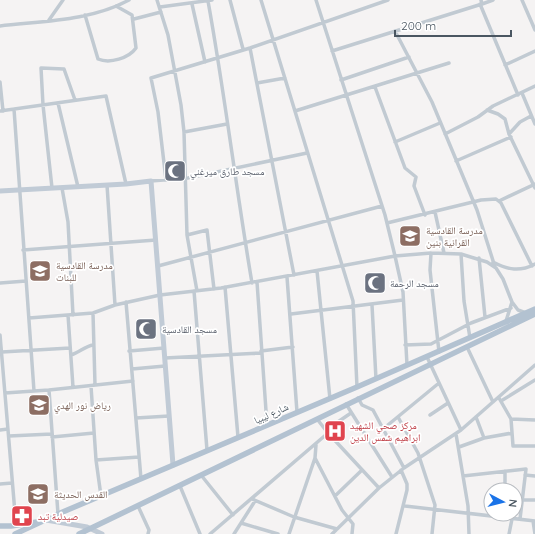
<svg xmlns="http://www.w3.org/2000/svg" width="535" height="534" font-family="Quicksand,'Noto Naskh Arabic',sans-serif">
<rect width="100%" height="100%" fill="#f5f3f3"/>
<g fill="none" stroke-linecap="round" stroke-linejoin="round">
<path stroke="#c1cad2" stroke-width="3.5" d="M157,0L168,35L181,105L184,132L187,235L197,291
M230,0L243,49
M261,0L353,301L357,387
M316,0L385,215L395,256L403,292L407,365
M481,0L482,4L493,0
M522,0L535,30
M208,1C225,95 236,189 252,283
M192,4L205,62
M480,4L518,95
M160,7L212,0
M85,15L98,59C110,64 129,58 136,48L132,15L116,6
M134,19L161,12
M49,20L63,0
M0,26C42,21 91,21 129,0
M395,31L432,102L477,210L495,267
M250,48L294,275
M332,51L482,4
M505,65L535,51
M341,80L409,57
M0,82L3,111
M257,83L285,78
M375,87L405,168L416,177L414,186L425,215
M522,93L535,124
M58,103L78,187
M14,109L34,391L49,390L58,514
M487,110L498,114L505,119L509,134L535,188
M0,111L106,96L126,184
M295,111L449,63
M184,132L227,124
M445,134L478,117L493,106L535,86
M509,134L520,122L531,116
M395,142L440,123
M456,161L511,137
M166,180L158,112L151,78L250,48L388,0
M151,181L188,178L307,153
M107,185L115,305
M52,188L43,105L41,68L64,69L75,100
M62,188L68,222L73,315
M499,201L535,184
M435,212L444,253
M387,223L481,200L496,199L501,203L532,266
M187,235L207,230L214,289
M23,250L156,240
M431,253L430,270L439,352
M461,254L464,301L470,338
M479,258L485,317
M493,262C508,270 520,272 535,264
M158,266L382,206
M317,271L330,399
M287,277L297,412
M257,282L267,425
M0,283L26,281
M225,287L238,437
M194,291L207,450
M126,302L141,479
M372,305L376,379
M93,313L95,385
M291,314L403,300
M68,315L73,387
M29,318L93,313L115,305L160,295L221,288L395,256L431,253L461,254L487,262L496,268L503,279L512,302
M506,321L512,302L518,310L526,313
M0,335L16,525
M405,345L431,344L471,323L511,308
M467,347L493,402
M129,351L164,348
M261,351L293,347
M2,352L70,348
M71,355C79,353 85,346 93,345
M427,357L461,430
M165,358L261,353
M132,369L165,366
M91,386L96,460L101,496
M49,390L133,381
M5,393L34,391
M358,398L362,405L373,410L404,468
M499,398L511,419L513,446H535
M501,401L535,380
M346,404L392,477
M430,415L448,403
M398,417L418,453L435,505L432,534
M476,417L484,438
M136,418L169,416
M317,419L328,433L379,488
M511,419L535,420
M383,429L439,383
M0,430L8,429
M326,430L351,413
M456,434L468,506L469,534
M9,436L52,434
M52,437L94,433
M459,447L484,438L512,433
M315,458L342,510L353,524L352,534
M96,460L139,457
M201,475L233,515
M525,475L535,476
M463,476L526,469L520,519
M0,484L12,483
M180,486L200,534
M505,490V471
M335,496L362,470
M252,499L294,517L337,529
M523,500H535
M138,506L149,530L148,534
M405,506L535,521
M533,521L535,534
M241,523L278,534
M210,534L328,433
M234,534L255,501
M289,534L315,458L316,445
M332,534L379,488L404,468L461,430L535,365
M396,534L407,490V484L401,470
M509,534L512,519"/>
<path stroke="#c1cbd6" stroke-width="5" d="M0,191L126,184L151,181L173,465
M46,520L87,527L102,534"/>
<path stroke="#b3c2d1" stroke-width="5.5" d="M0,526H11L37,522
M15,534L58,514L357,387L535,309
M79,534L535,314"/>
</g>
<defs>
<g id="mosque-square" transform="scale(1.15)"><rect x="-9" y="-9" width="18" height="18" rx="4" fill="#6b7280" stroke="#fff"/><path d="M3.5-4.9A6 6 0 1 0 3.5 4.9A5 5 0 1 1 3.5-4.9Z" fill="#fff"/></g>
<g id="school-square" transform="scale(1.15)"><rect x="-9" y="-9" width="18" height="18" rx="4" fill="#8d6e63" stroke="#fff"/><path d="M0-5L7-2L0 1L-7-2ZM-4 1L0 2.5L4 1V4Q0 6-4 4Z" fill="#fff"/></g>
<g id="hospital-square" transform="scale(1.15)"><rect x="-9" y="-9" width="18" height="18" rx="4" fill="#e0444e" stroke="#fff"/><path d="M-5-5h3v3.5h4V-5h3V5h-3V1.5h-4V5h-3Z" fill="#fff"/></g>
<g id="pharmacy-square" transform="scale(1.15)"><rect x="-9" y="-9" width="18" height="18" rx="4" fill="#e0444e" stroke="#fff"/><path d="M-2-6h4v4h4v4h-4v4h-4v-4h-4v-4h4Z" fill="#fff"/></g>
</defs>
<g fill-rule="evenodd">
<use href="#mosque-square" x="175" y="171"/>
<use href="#school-square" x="410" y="236"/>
<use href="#school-square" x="40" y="271"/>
<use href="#mosque-square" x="375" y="283"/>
<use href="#mosque-square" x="146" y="329"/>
<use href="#school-square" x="39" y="405"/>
<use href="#hospital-square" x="335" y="431"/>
<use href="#school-square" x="38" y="494"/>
<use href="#pharmacy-square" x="22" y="516"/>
</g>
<g text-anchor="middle" stroke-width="3.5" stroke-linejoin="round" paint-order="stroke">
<g font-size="10" fill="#5b616d" stroke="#fff" text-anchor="start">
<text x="190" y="175">مسجد طارق ميرغني</text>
<text x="390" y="287">مسجد الرحمة</text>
<text x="162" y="333">مسجد القادسية</text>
</g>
<g font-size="10" fill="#785e54" stroke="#fff" text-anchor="start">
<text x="426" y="234">مدرسة القادسية<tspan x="426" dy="12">القرانية بنين</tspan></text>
<text x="56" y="269">مدرسة القادسية<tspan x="56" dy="12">للبنات</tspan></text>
<text x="54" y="409">رياض نور الهدي</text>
<text x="54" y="498">القدس الحديثة</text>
</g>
<g font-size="10" fill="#4a5661" stroke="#fff">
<text transform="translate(271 413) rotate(-24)" y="4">شارع ليبيا</text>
</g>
<g font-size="10" fill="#be3a42" stroke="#fff" text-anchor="start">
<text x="350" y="429">مركز صحي الشهيد<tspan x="350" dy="12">ابراهيم شمس الدين</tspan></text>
<text x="38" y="520">صيدلية تبد</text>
</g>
</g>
<g transform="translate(503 502) rotate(97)"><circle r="19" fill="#ffffff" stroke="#b7bbc0"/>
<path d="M0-3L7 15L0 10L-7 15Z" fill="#1a73e8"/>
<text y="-6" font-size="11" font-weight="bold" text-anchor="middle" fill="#4a5661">N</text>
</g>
<path d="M395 30v6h116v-6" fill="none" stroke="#4a5661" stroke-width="2"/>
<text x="401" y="30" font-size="12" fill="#4a5661" stroke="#ffffff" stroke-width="3" paint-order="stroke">200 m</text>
</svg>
